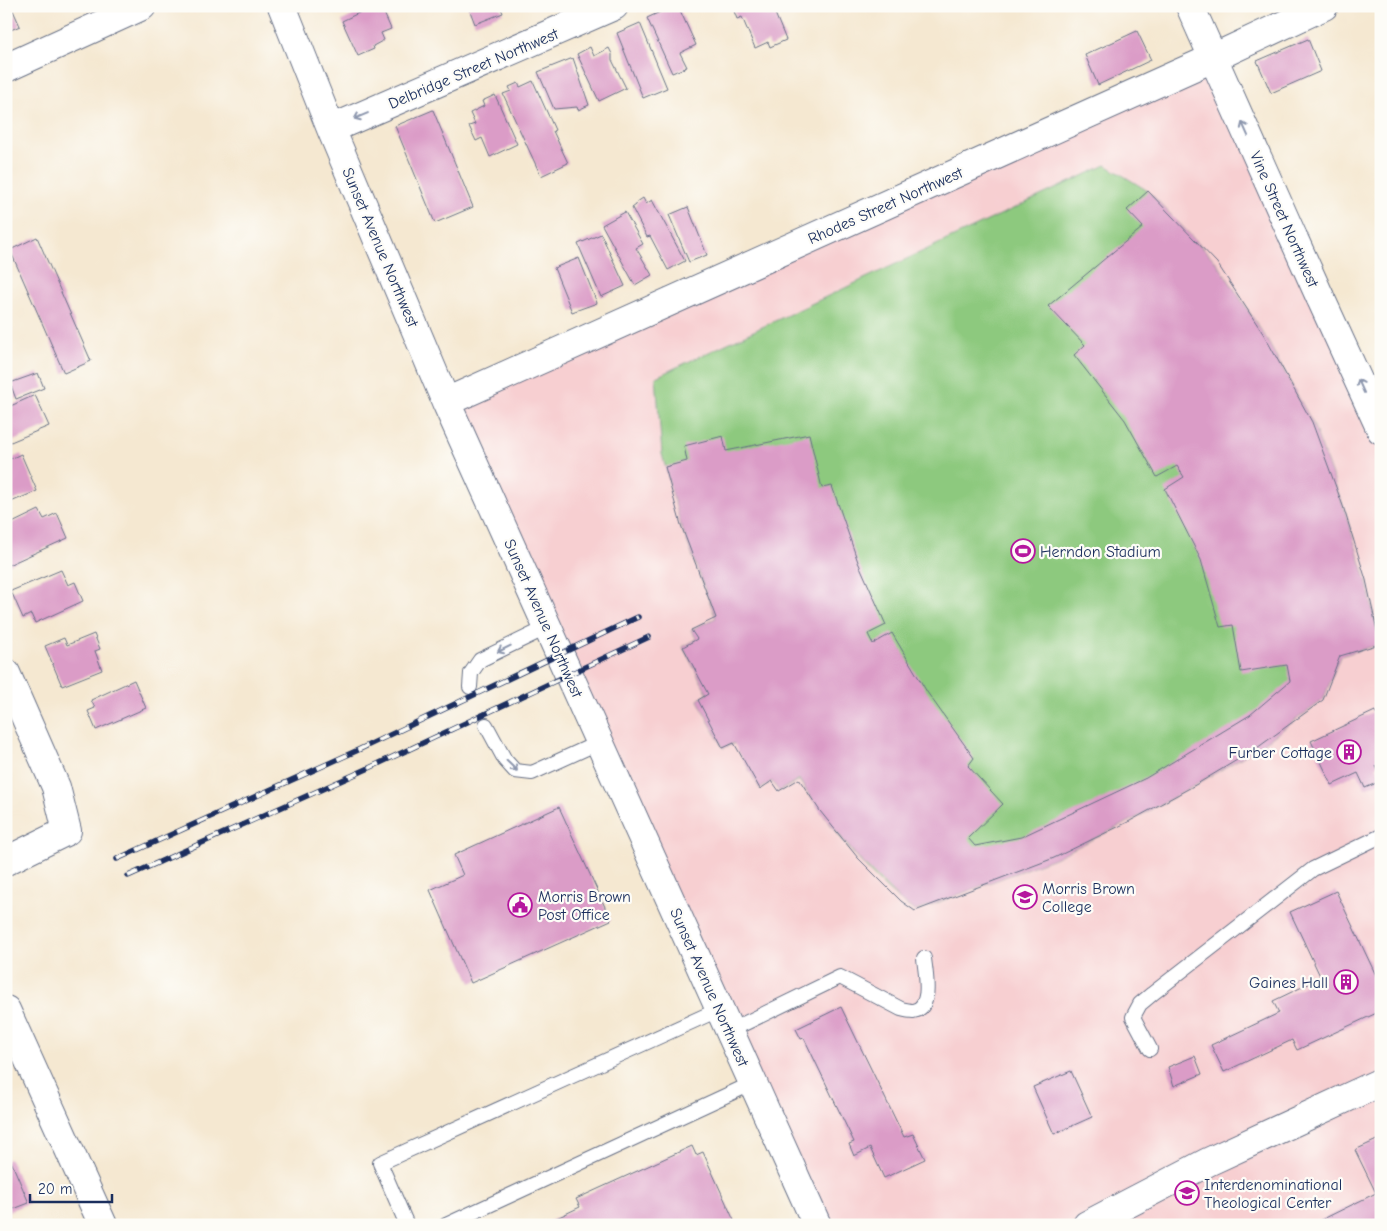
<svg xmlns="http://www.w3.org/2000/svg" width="1387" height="1231" font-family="'Comic Neue',sans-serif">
<rect width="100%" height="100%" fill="#fdfcf7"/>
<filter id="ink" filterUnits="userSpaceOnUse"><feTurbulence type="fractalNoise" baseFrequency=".02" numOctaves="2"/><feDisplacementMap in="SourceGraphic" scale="10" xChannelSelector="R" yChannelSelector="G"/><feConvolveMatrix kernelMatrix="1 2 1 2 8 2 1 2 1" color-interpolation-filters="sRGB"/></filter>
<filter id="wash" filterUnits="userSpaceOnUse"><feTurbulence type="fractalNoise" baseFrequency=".0096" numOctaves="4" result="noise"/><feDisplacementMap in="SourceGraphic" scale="20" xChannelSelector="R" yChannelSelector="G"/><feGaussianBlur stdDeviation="1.12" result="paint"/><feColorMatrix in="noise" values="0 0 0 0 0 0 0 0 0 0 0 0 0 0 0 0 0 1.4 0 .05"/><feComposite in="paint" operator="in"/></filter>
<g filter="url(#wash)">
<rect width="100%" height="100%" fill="#f5e8d1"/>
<path fill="#f7cfd1" d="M1213,58L1381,429V1225H817L446,402Z"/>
<path fill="#8dc97e" stroke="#547c6e" d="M1106,165L1148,191L1217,263L1264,335L1312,422L1343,506L1366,580L1380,644L1340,656L1323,700L1257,748L1197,784L1130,821L1054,858L915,911C869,880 830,825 799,780L779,791L772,781L760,789L735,743L723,748L698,700L708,694L683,647L697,639L691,630L716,618L681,525L662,454L656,377Z"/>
<g id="blocks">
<path fill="#db9cc7" d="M6,6H11L20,26L6,32Z
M373,6H381L391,29L381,33L384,40L373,46L374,49L358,56L342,21Z
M468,6H500L503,13L475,24Z
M673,6H678L696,45L680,53L687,67L672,73L647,18Z
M732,6H772L786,40L770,47L768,42L755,48L742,17L737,19Z
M640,23L667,88L643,98L617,33Z
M1137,31L1151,60L1098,85L1085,55Z
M1308,39L1321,71L1271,93L1257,61Z
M590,47L594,56L609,48L612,54V60L626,88L599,101L577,54Z
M573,58L589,105L578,110L577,107L554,109L538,72Z
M533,81L555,130L553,131L568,163L541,176L503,94L511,91L509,87L518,83L520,87Z
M495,95L517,144L490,157L482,138L476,141L469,126L475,124L470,113L484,106L482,101Z
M433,110L473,207L435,223L395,126Z
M1148,191L1217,263L1264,335L1312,422L1343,506L1366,580L1380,644L1340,656L1323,700L1257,748L1197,784L1130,821L1054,858L915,911L901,901L858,858L820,811L799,779L779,791L772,781L760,789L734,743L723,748L698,700L708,694L683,647L697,639L691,630L716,618L681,525L665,467L687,461L684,446L723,436L726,451L809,434L822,488L832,486L858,562L886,625L868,634L873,644L892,633L927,692L974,758L968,766L1003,804L968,838L975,846L1021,837L1146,778L1250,715L1290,681L1287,665L1241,672L1233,625L1220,627L1201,560L1165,489L1184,477L1177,466L1157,477L1125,420L1074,355L1085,345L1048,306L1143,227L1127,210Z
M643,198L646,204L652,200L685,261L668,270L650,236L647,237L632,208L636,205L637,202Z
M688,207L707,255L689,262L669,215Z
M625,212L643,244L636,248L652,275L635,285L602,225Z
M601,234L625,286L601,297L578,244Z
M37,237L91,361L64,373L10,250Z
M579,258L597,303L572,312L554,268Z
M38,373L44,388L16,399L10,383Z
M35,395L49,426L6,444V408Z
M21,454L37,491L6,504V461Z
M39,510L44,519L57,513L68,538L6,566V526Z
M61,570L68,585L75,582L83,601L35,623L31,614L23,618L11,591Z
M94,634L100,649L95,651L102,670L62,686L45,646L64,638L67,645Z
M134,680L146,708L96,730L88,711L95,708L91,700Z
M1375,711L1381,723V763L1376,766L1381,776V781L1365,788L1358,773L1332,785L1311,741Z
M559,807L611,920L471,983L430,890L463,875L454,855Z
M1336,891L1381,986V1011L1297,1050L1292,1040L1224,1072L1211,1045L1279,1013L1273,1001L1321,978L1290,912Z
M841,1007L904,1137L913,1134L925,1159L884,1178L870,1148L854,1156L849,1144L854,1142L804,1038L801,1039L796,1029Z
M1195,1056L1202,1074L1174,1086L1168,1067Z
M1071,1071L1092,1117L1054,1134L1033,1087Z
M1381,1138V1225H1311L1376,1193L1355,1150Z
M692,1146L696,1155L703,1152L736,1225H542L580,1207L576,1199Z
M10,1159L29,1203L6,1212V1160Z"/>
</g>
</g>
<g filter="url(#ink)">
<use href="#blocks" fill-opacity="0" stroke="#677086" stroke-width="1"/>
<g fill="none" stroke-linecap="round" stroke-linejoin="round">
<g stroke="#677086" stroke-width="16">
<path id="lane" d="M470,687L471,673L480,660L548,627
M486,725L505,760L515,771L532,773L600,742
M729,1031L840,977L901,1009C905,1010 909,1011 913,1011C934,1008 925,971 924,958
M1150,1049L1133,1017L1140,1004L1152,994L1313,869L1381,836
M407,1225L380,1163L720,1009
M446,1225L753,1083"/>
</g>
<g stroke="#677086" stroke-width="30">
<path id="street" d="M282,6L331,129L446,402L817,1225
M1190,6L1293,237
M6,68L142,6
M331,129L614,6
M1320,297L1381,430
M446,402L1213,58L1324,6
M6,673L56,787L67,831L6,861
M6,1010L103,1225"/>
</g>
<g stroke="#677086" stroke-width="30">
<path id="secondary" d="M1087,1225L1208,1162L1381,1082"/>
</g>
<use href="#lane" stroke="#fff" stroke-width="14"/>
<use href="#street" stroke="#fff" stroke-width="28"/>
<use href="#secondary" stroke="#fff" stroke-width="28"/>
<g stroke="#1b2f5e" stroke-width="5.5">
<path id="rail" d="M117,859L356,751L638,617
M128,876L367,769L649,637"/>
</g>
<use href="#rail" stroke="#fdfcf7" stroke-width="4" stroke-dasharray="11" stroke-linecap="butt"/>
<g stroke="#677086" stroke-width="30" stroke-linecap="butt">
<path id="street-bridge" d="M1293,237L1320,297"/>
</g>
<use href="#street-bridge" stroke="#fff" stroke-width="28"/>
</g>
<defs><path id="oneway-shaft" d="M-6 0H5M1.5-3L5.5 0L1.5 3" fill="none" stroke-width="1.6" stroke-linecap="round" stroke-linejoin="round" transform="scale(1.25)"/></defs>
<g stroke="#8d97ae">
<use href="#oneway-shaft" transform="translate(361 116) rotate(157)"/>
<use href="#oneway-shaft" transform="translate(1245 129) rotate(-114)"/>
<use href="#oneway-shaft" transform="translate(1361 386) rotate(-114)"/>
<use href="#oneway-shaft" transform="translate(504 649) rotate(154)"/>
<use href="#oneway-shaft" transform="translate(512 766) rotate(44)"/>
</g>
</g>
<defs>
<g id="stadium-ring" transform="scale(1.25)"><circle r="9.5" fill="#fdfcf7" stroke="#b5179e" stroke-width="1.5"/><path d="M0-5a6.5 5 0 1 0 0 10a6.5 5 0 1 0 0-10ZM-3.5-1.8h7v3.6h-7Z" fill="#b5179e"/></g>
<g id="building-ring" transform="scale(1.25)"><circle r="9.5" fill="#fdfcf7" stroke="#b5179e" stroke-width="1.5"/><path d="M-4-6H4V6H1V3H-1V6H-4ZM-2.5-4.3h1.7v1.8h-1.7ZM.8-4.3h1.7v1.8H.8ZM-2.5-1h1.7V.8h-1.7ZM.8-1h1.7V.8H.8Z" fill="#b5179e"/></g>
<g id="university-ring" transform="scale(1.25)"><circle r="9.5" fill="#fdfcf7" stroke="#b5179e" stroke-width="1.5"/><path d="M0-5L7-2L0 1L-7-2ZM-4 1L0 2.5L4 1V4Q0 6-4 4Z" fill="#b5179e"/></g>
<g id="civic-ring" transform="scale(1.25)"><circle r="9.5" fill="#fdfcf7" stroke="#b5179e" stroke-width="1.5"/><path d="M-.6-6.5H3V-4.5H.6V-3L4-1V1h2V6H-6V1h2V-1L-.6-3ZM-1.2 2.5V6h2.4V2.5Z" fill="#b5179e"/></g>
</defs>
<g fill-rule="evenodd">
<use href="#stadium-ring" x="1023" y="551"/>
<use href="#building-ring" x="1349" y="752"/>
<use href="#university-ring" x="1025" y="897"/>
<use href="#civic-ring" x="520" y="905"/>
<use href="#building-ring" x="1346" y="982"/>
<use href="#university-ring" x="1187" y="1193"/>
</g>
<g text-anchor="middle" stroke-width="4.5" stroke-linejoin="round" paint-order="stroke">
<g font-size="16" fill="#1b2f5e" stroke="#fdfcf7">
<text transform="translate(473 68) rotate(-23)" y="6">Delbridge Street Northwest</text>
<text transform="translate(885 205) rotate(-24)" y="6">Rhodes Street Northwest</text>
<text transform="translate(1285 219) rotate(66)" y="6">Vine Street Northwest</text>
<text transform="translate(381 247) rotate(67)" y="6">Sunset Avenue Northwest</text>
<text transform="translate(544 618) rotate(66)" y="6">Sunset Avenue Northwest</text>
<text transform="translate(710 987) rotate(66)" y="6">Sunset Avenue Northwest</text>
</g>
<g font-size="16" fill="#1b2f5e" stroke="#fdfcf7" text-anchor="start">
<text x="1040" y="557">Herndon Stadium</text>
<text x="1332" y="758" text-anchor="end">Furber Cottage</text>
<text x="1042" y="894">Morris Brown<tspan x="1042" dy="18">College</tspan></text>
<text x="538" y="902">Morris Brown<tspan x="538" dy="18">Post Office</tspan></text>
<text x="1328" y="988" text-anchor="end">Gaines Hall</text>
<text x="1204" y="1190">Interdenominational<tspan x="1204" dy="18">Theological Center</tspan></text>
</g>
</g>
<rect width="1387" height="1231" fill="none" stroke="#fdfcf7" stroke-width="25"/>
<path d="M30 1194v8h82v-8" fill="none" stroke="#1b2f5e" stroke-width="2.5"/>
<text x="38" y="1194" font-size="15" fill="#1b2f5e" stroke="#fdfcf7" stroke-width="4" paint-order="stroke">20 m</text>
</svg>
